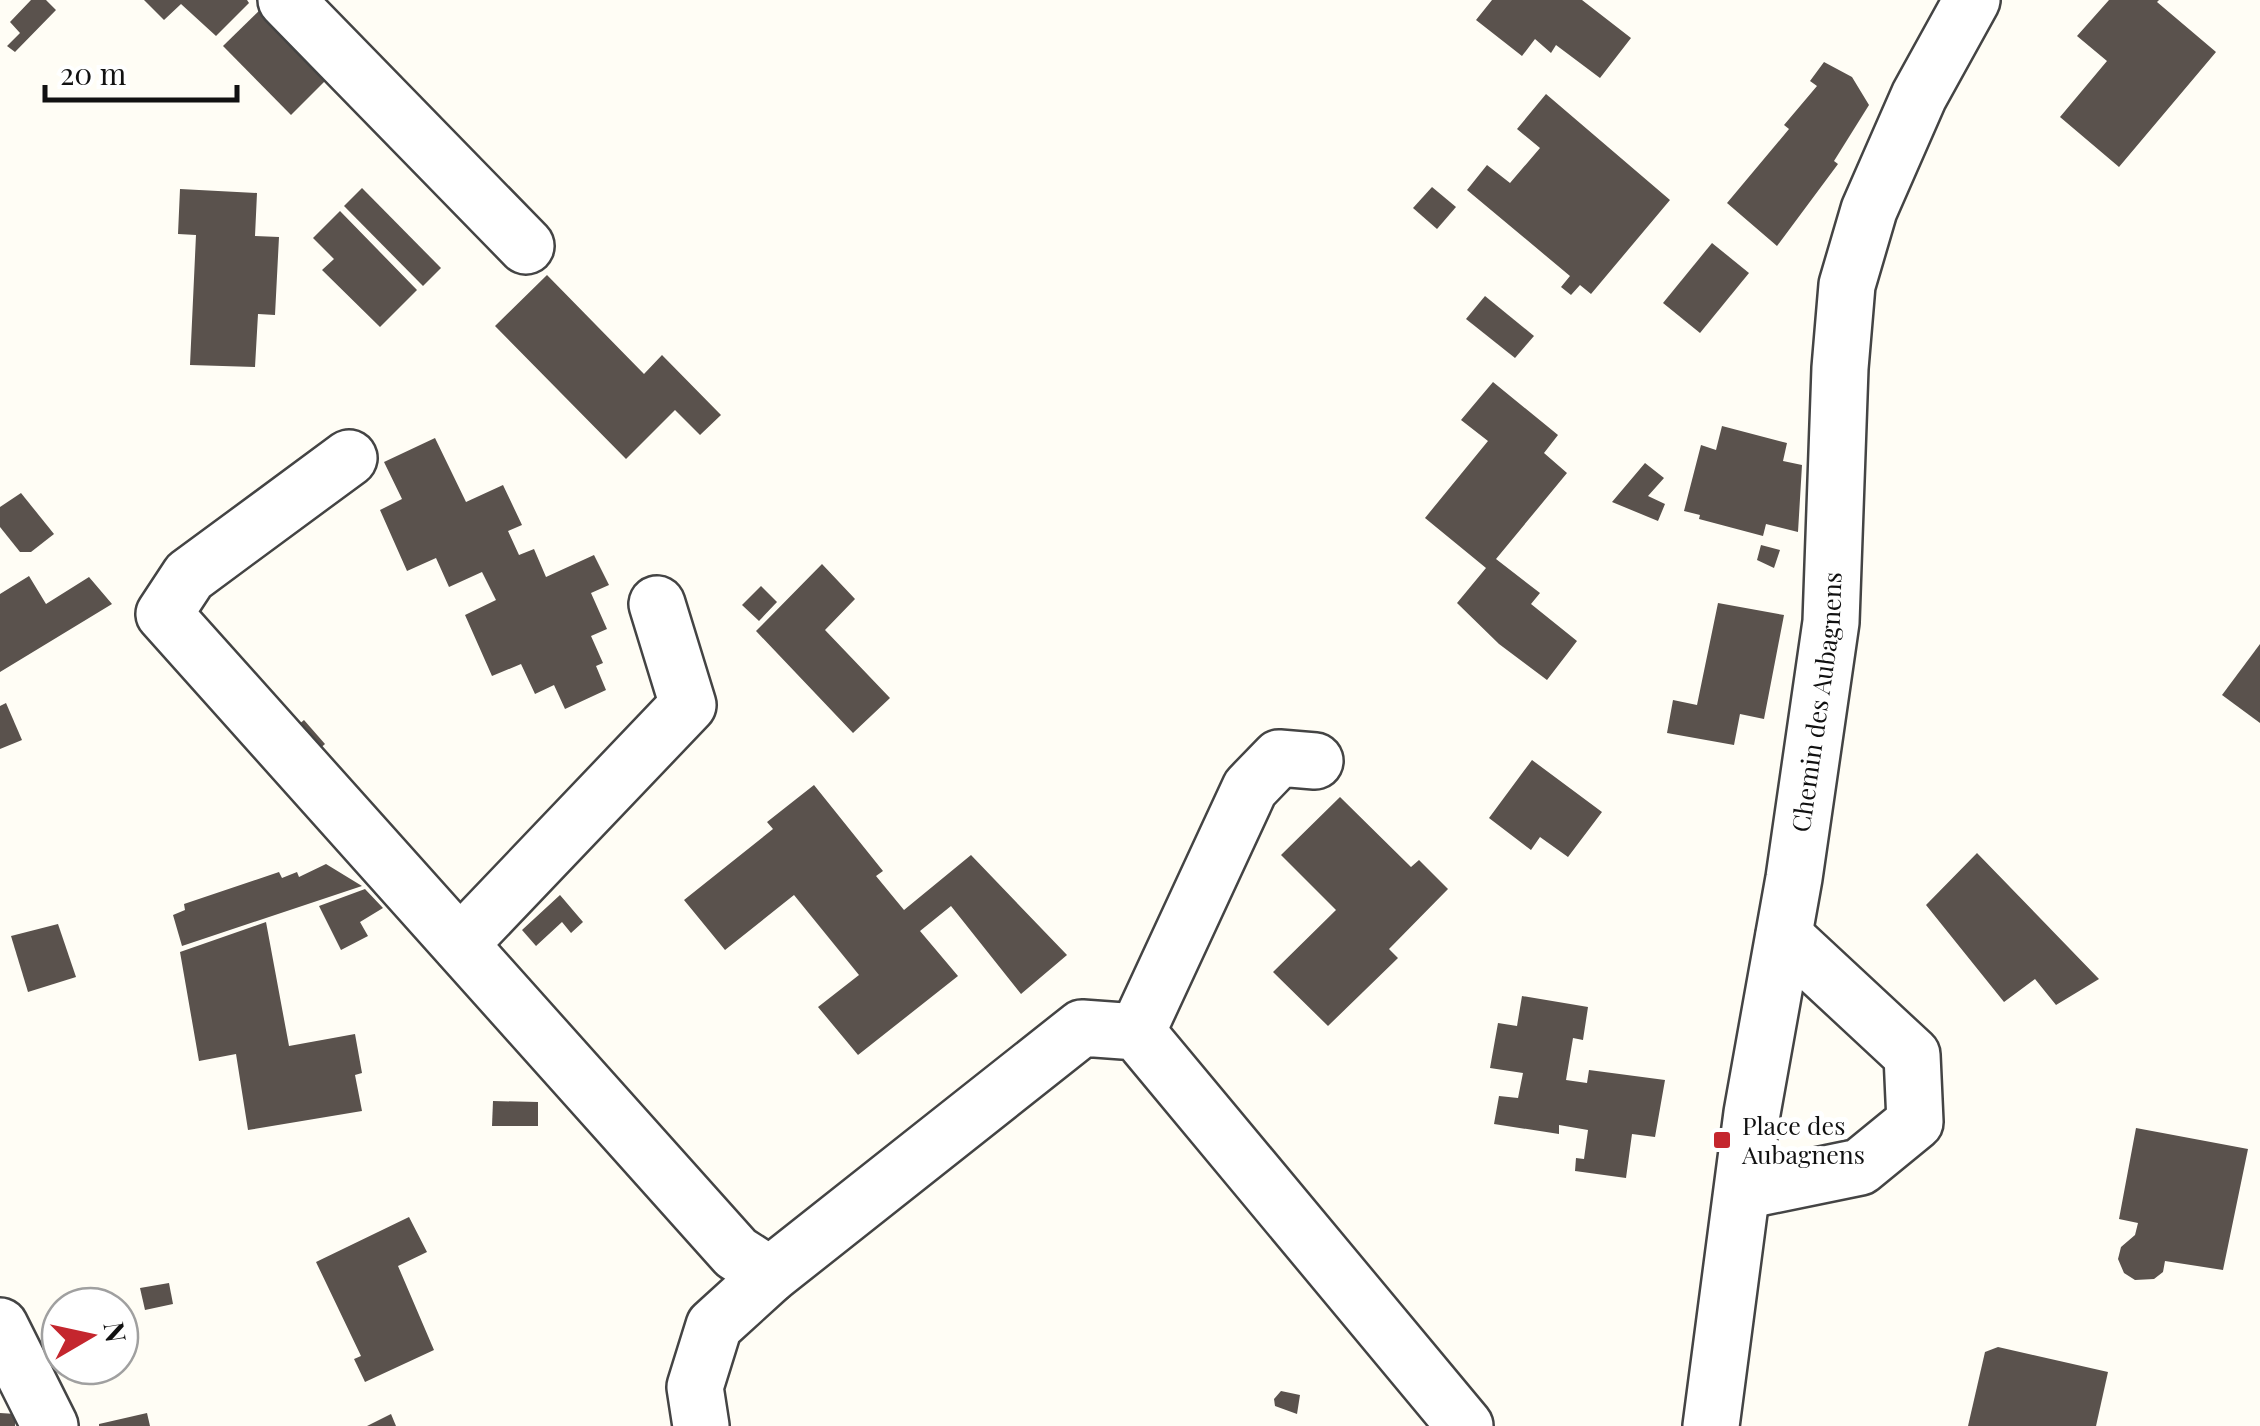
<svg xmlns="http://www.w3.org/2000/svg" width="2260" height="1426" font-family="'Playfair Display',serif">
	<rect width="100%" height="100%" fill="#fffdf5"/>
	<g fill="#5a524d">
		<polygon points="31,0 46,0 56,10 15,52 7,46 20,33 10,22"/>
		<polygon points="144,0 247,0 249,3 216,36 181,4 164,20"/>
		<polygon points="1492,0 1582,0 1631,38 1600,78 1556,45 1551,53 1535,39 1522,56 1476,20"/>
		<polygon points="2109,0 2159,0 2157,2 2216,52 2119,167 2060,117 2107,61 2077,36"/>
		<polygon points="269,1 337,69 291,115 223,46"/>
		<polygon points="1824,62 1852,77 1869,105 1834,161 1838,164 1777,246 1727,203 1789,129 1784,125 1817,86 1810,81"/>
		<polygon points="1546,94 1670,200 1591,294 1580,285 1571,295 1561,287 1570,276 1467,190 1487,165 1510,183 1540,148 1517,129"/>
		<polygon points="1432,187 1456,207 1437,229 1413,208"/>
		<polygon points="362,188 441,268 423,286 344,206"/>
		<polygon points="180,189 257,193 255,236 279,237 275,315 258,314 255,367 190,365 196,235 178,234"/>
		<polygon points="340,211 417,290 380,327 322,270 334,259 313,238"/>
		<polygon points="1712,243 1749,273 1700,333 1663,303"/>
		<polygon points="547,275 644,374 662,355 721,415 700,435 675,410 626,459 495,326"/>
		<polygon points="1485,296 1534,336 1515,358 1466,319"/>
		<polygon points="1493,382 1558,435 1544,453 1567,473 1496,559 1540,593 1531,604 1577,641 1547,680 1499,644 1457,603 1486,568 1425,518 1488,441 1461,420"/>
		<polygon points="1722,426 1787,443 1783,461 1802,465 1798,532 1766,524 1763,536 1699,519 1700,515 1684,511 1701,445 1716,450"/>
		<polygon points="435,438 466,502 503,485 522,525 508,531 519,555 534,549 546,577 594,555 609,585 591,593 607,629 591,636 603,663 596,666 606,690 565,709 554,685 535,694 521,664 492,676 465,615 496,600 482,572 449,587 436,558 407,571 380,510 402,499 384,462"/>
		<polygon points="1645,463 1664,478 1648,496 1665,504 1658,521 1612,502"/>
		<polygon points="21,493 54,534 31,552 20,552 0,527 0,507"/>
		<polygon points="1761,545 1780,550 1774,568 1757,560"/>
		<polygon points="822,564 855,599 825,630 890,698 853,733 756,631"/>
		<polygon points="29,576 46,604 89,577 112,604 0,672 0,594"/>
		<polygon points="761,586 777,602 759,621 742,605"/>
		<polygon points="1718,603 1784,615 1764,719 1740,714 1734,745 1667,733 1673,700 1697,705"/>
		<polygon points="2260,644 2260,723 2222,695"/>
		<polygon points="6,703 22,740 0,749 0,706"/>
		<polygon points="304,720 325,744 307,760 285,736"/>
		<polygon points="1532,760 1602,812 1568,857 1540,837 1531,850 1489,818"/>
		<polygon points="814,785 883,871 876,876 904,910 971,855 1067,955 1021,994 951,906 920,931 958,976 858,1055 818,1007 859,975 794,895 725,950 684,900 773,829 767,822"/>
		<polygon points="1340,797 1411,867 1419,860 1448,889 1389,949 1398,958 1328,1026 1273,972 1336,910 1281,855"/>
		<polygon points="1977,853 2099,979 2056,1005 2035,979 2004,1002 1926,905"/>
		<polygon points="326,864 362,886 182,946 173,915 185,910 184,904 279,872 282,878 297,872 299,877"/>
		<polygon points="365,889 383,908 360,922 368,936 341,950 319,906"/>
		<polygon points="560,895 583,922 571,933 562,922 536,946 522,930"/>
		<polygon points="266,922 289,1046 355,1034 362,1073 355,1075 362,1111 248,1130 236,1054 199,1061 180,952"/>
		<polygon points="58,924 76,977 28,992 11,936"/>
		<polygon points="1522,996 1588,1007 1583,1040 1573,1038 1566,1080 1587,1083 1589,1070 1665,1080 1655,1137 1632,1134 1626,1178 1575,1171 1576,1158 1584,1159 1588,1130 1559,1125 1559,1134 1494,1124 1499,1096 1518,1098 1523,1073 1490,1068 1498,1023 1517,1026"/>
		<polygon points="493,1101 538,1102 538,1126 492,1126"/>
		<polygon points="2136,1128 2248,1149 2223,1270 2165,1261 2163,1272 2154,1279 2135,1280 2124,1273 2118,1259 2121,1247 2135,1235 2138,1223 2119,1219"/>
		<polygon points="409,1217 427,1252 398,1266 434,1350 365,1382 354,1359 361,1356 316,1262"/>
		<polygon points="169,1283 173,1304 145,1310 140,1288"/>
		<polygon points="1998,1347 2108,1372 2096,1426 1968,1426 1985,1352"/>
		<polygon points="1281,1391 1300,1395 1297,1414 1275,1406 1274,1399"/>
		<polygon points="0,1413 16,1414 15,1426 0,1426"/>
		<polygon points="147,1413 150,1426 99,1426 99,1424"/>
		<polygon points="391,1414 396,1426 367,1426"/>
	</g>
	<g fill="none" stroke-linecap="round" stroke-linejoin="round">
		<defs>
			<g id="minor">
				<polyline points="286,0 526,246"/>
				<polyline points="349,458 189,576 164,614 736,1253 770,1275 1082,1028 1137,1032 1465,1426"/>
				<polyline points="460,944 688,705 657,604"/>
				<polyline points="1137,1032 1250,788 1279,758 1315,761"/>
				<polyline points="1743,1191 1860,1167 1915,1122 1912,1055 1784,936"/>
				<polyline points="0,1326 50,1426"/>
				<polyline points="701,1426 695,1387 714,1326 770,1275"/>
				<path id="s1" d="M1711,1426L1752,1113L1794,878L1831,622L1840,368L1847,285L1869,210L1919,96L1972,0"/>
			</g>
		</defs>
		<use href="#minor" stroke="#444" stroke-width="60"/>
		<use href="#minor" stroke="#fff" stroke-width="55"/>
	</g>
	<rect fill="#c4262e" stroke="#fff" stroke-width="4" x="1712" y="1130" width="20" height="20" rx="5"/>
	<g text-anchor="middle" stroke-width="10" stroke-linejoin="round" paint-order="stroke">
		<g font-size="25" fill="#111" stroke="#fff">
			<text dy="9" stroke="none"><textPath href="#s1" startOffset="732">Chemin des Aubagnens</textPath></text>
		</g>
		<g font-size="25" fill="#111" stroke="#fff" text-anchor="start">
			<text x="1742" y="1135">Place des<tspan x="1742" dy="29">Aubagnens</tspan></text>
		</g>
	</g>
	<g transform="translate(90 1336) rotate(81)"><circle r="48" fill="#ffffff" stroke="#a0a0a0" stroke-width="2.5"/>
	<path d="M0-8L18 38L0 25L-18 38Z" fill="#c4262e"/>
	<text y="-15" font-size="28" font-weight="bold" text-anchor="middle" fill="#111111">N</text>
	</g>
	<path d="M45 85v15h192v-15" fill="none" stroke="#111111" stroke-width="5"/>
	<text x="60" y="85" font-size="30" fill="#111111" stroke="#ffffff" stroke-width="8" paint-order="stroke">20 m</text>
</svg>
